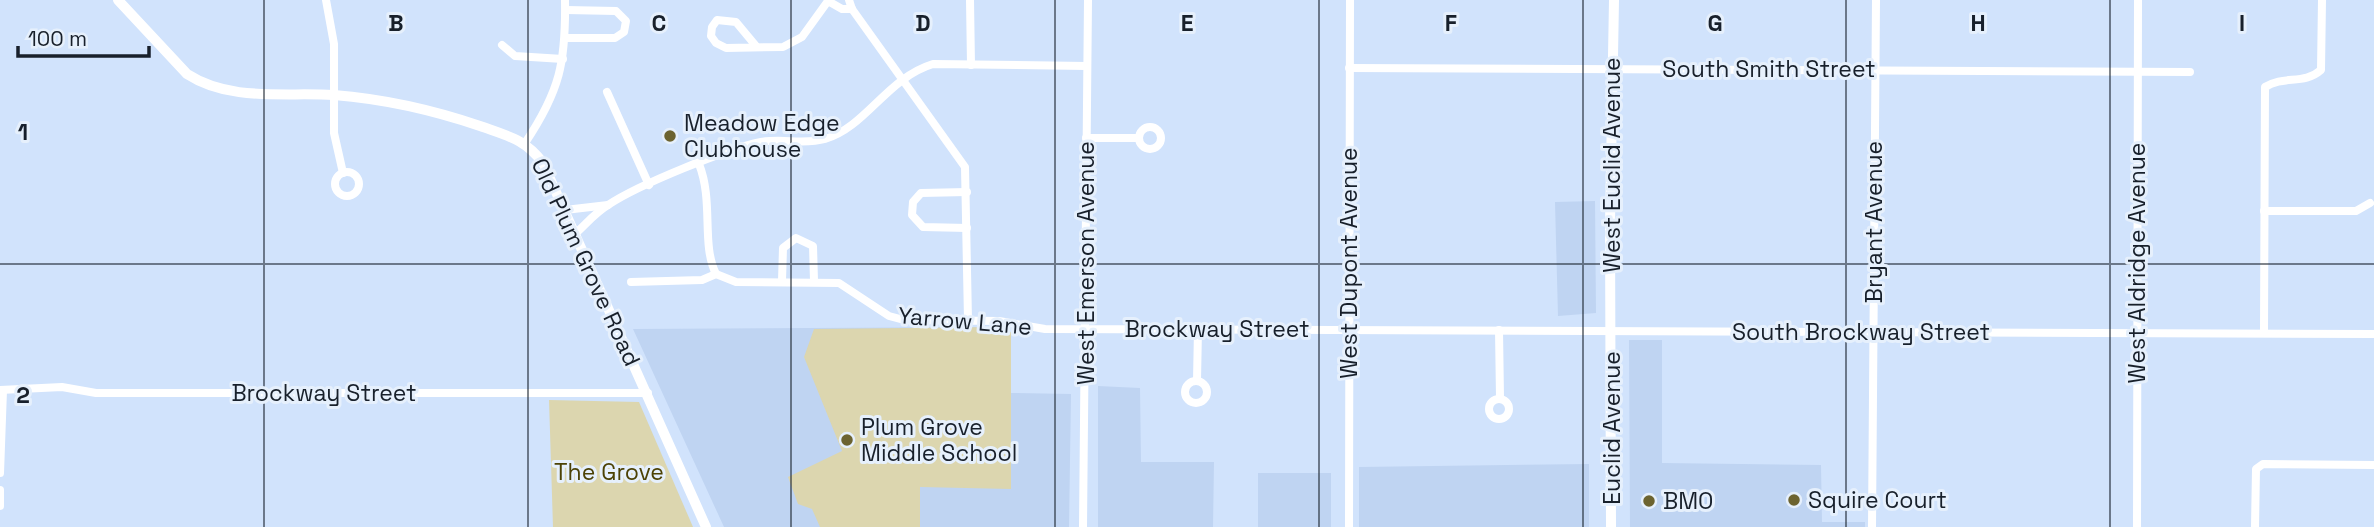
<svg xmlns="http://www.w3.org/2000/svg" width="2374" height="527" font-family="'Space Grotesk',sans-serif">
	<rect width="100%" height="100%" fill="#d1e3fc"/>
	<g fill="#bfd4f2">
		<polygon points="1595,201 1596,313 1558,316 1555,202"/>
		<polygon points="998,327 1011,332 1011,393 1071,394 1069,527 724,527 633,329"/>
		<polygon points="1629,340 1662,340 1662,463 1821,465 1822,522 1865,522 1865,527 1630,527"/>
		<polygon points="1098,386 1140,388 1141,462 1214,462 1213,527 1098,527"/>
		<polygon points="1589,464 1589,527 1359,527 1359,467"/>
		<rect x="1258" y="473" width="73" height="54"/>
	</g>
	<g fill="#dcd6af">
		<polygon points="998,327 1011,332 1011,489 920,487 920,527 820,527 812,509 798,504 788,477 842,451 804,357 814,329"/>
		<polygon points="549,400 639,402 693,527 553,527"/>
	</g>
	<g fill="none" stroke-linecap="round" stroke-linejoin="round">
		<g stroke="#fff" stroke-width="8">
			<polyline points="326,0 334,44 334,133 343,173"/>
			<polyline points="849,0 852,9 965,167 968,320"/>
			<polyline points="970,0 971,65"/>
			<polyline points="566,10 616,11 626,21 624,32 615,38 566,38"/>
			<polyline points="502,45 515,56 563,59"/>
			<polyline points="756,46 736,22 717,20 712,27 711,36 716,43 726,48 783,47 802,37 828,1 842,9 852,9"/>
			<polyline points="1349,68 2190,72"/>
			<polyline points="607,92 649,185"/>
			<circle cx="1150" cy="138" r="11"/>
			<polyline points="1086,138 1139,138"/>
			<path d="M525,143C560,91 566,62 565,0"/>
			<path d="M699,164C714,202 701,244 716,274L736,282L839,283L889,316L904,320L999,321L1045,329L2374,334"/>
			<circle cx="347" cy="184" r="12"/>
			<polyline points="967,192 921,193 913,202 912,215 923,227 967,228"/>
			<polyline points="565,210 608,205"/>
			<polyline points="2264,211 2356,211 2370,203"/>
			<path d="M576,233C586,224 596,212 608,205C638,185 726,149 761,142C782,138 804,145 825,139C866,127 887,78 933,64L1087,66"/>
			<polyline points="782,281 783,248 796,238 813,246 814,281"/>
			<polyline points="631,282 702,280 716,274"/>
			<polyline points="1499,330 1500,398"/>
			<path d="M2264,332L2265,87C2284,75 2304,85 2321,70L2322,0"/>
			<circle cx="1196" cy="392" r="11"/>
			<polyline points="1197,381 1198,329"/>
			<polyline points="0,390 62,387 96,393 648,393"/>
			<circle cx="1499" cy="409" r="10"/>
			<polyline points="0,473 3,390"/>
			<polyline points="0,490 0,506"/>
			<polyline points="1083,527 1088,0"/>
			<polyline points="1349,527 1350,0"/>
			<polyline points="1872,527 1876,0"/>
			<polyline points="2137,527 2138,0"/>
			<polyline points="2255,527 2256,469 2263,464 2374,465"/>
		</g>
		<g stroke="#fff" stroke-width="10">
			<path d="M118,0L187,74C230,102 285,92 334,95C384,99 433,110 480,126C508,136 525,139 543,163L706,527"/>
			<polyline points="1611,527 1610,223 1614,0"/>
		</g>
	</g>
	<path fill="none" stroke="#18202b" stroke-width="2" stroke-opacity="0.55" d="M264,0V527M528,0V527M791,0V527M1055,0V527M1319,0V527M1583,0V527M1846,0V527M2110,0V527M0,264H2374"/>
	<g fill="#6c6330" stroke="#e6f0fc" stroke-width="2.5">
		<circle cx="670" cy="136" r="7"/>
		<circle cx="847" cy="440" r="7"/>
		<circle cx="1794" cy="500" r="7"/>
		<circle cx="1649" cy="501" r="7"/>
	</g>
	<g text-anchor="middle" stroke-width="6" stroke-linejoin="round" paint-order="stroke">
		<g font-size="23" fill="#18202b" stroke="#e6f0fc">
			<text x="1769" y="77">South Smith Street</text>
			<text transform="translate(1612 165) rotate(-90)" y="8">West Euclid Avenue</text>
			<text transform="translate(1874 222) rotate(-90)" y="8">Bryant Avenue</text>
			<text transform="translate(586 262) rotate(65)" y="8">Old Plum Grove Road</text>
			<text transform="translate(1086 263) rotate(-90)" y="8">West Emerson Avenue</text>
			<text transform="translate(1349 263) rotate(-90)" y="8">West Dupont Avenue</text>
			<text transform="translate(2137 263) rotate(-90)" y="8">West Aldridge Avenue</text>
			<text transform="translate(965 321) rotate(5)" y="8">Yarrow Lane</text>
			<text x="1217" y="337">Brockway Street</text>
			<text x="1861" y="340">South Brockway Street</text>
			<text x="324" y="401">Brockway Street</text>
			<text transform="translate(1612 428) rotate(-90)" y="8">Euclid Avenue</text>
		</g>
		<g font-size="23" fill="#18202b" stroke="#e6f0fc" text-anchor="start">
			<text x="684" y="131">Meadow Edge<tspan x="684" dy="26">Clubhouse</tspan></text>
			<text x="861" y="435">Plum Grove<tspan x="861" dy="26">Middle School</tspan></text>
			<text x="1808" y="508">Squire Court</text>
			<text x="1663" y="509">BMO</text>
		</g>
		<g font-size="23" fill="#4c4205" stroke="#e6f0fc">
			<text x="609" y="480">The Grove</text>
		</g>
	</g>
	<g font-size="23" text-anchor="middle" font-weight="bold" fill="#18202b" stroke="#e6f0fc" stroke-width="6" stroke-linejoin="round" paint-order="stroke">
		<text x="396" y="31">B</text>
		<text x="659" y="31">C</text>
		<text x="923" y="31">D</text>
		<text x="1187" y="31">E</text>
		<text x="1451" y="31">F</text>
		<text x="1715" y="31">G</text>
		<text x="1978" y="31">H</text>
		<text x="2242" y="31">I</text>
		<text x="23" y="140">1</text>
		<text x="23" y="403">2</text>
	</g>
	<path d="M18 46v10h131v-10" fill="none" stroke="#18202b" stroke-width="3.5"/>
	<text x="28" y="46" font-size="21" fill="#18202b" stroke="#e6f0fc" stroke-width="5" paint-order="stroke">100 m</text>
</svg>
